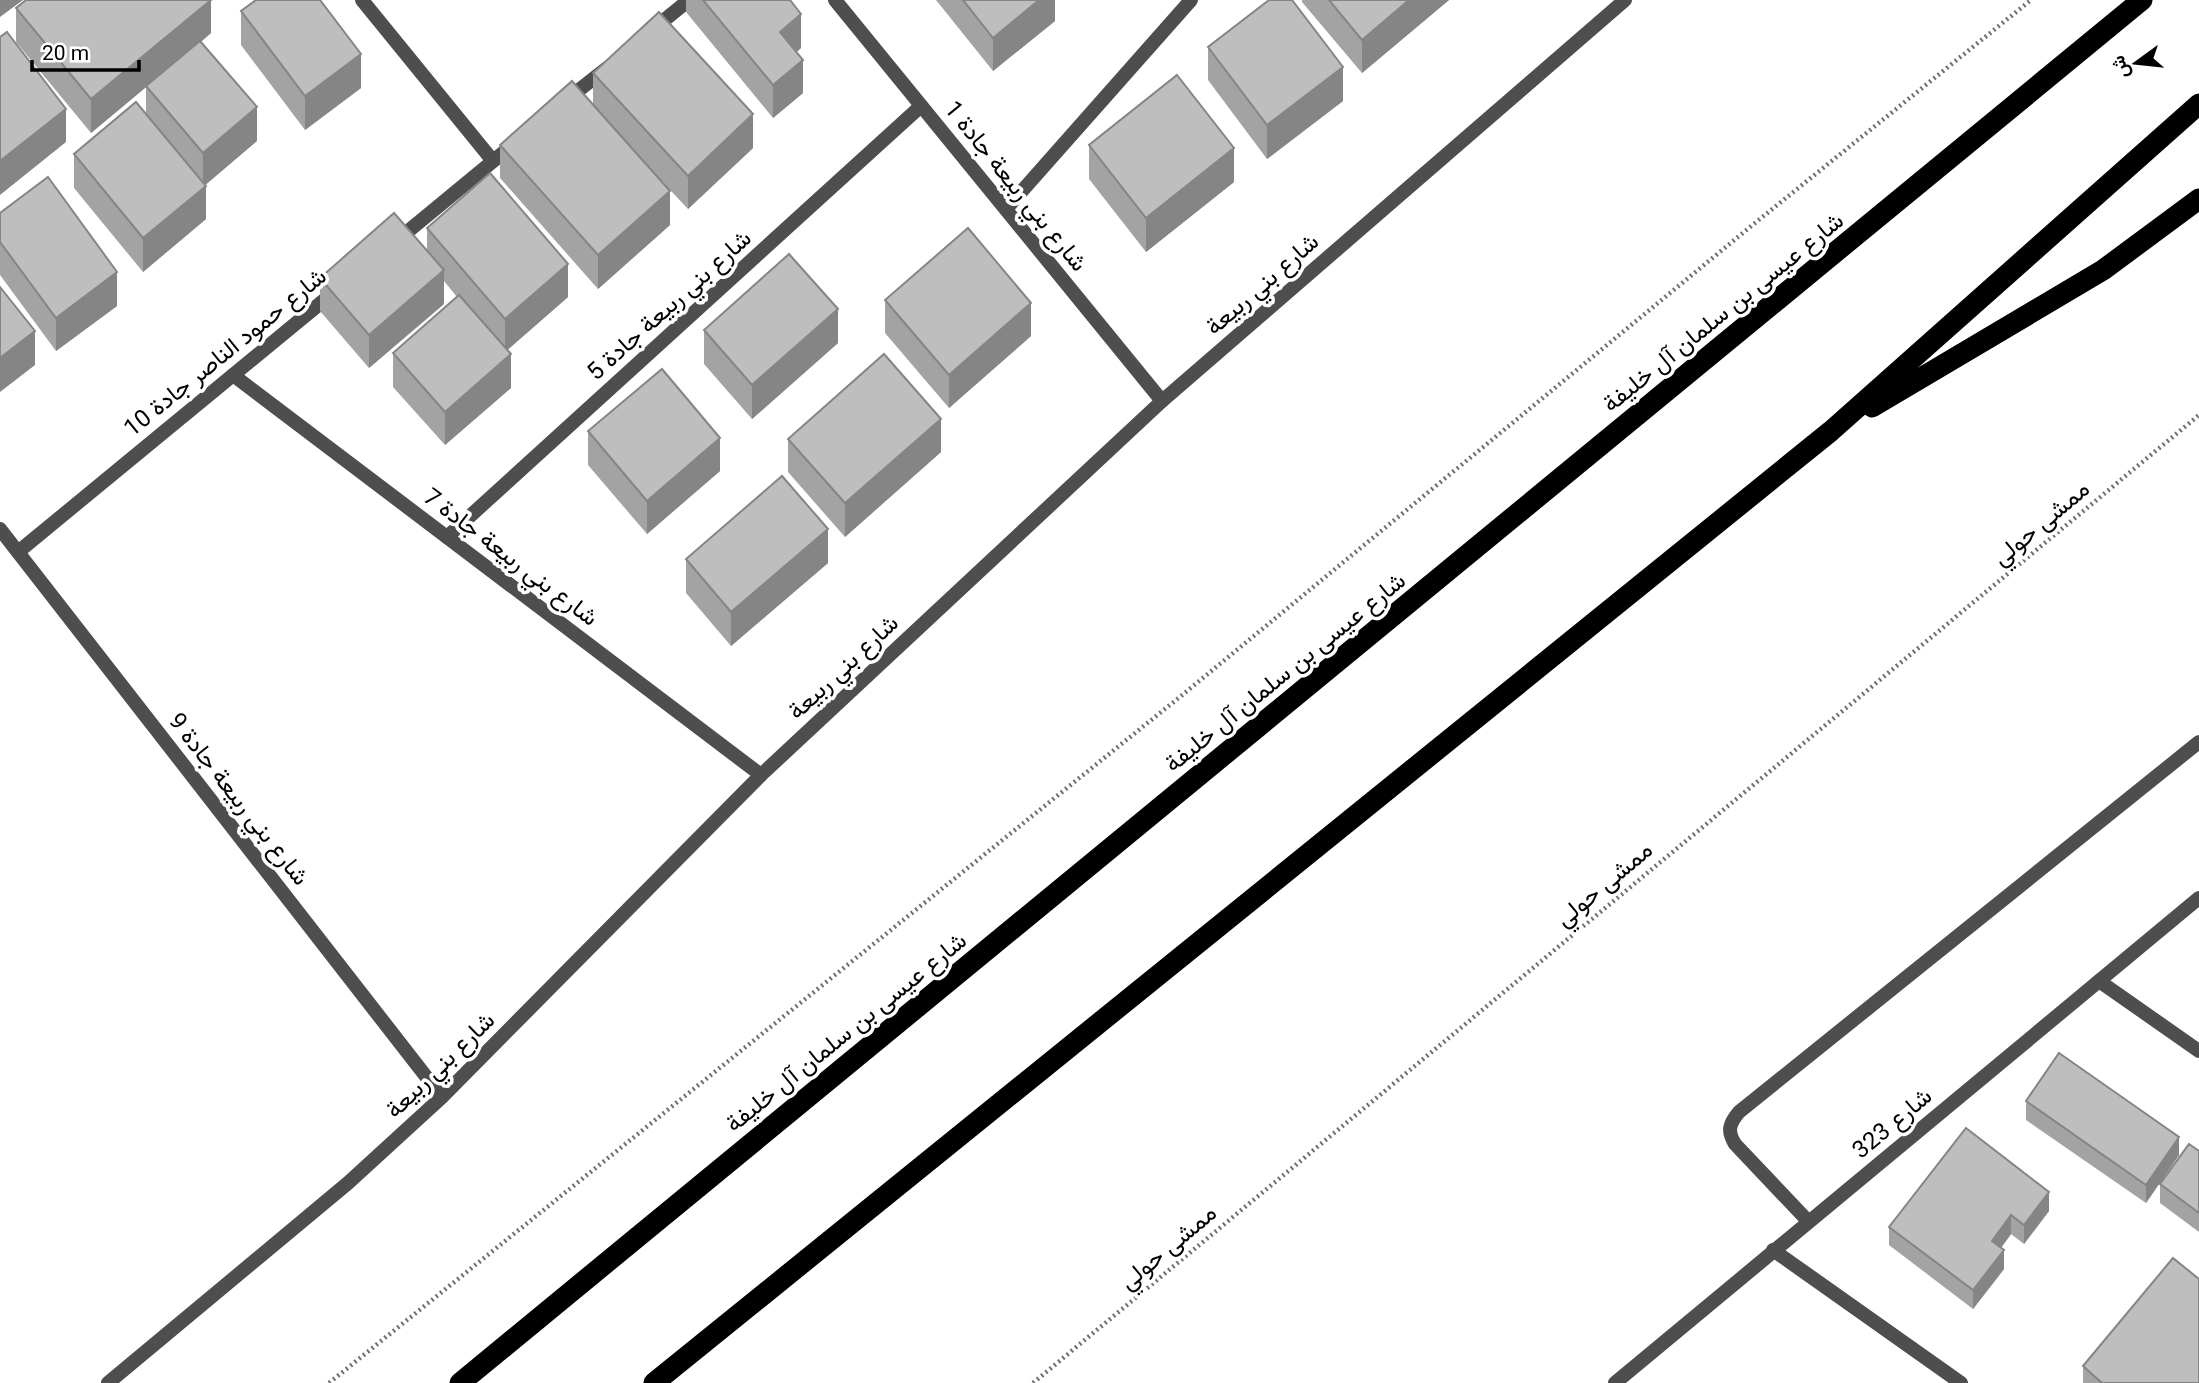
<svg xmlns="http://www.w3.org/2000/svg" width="2199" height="1383" font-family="Roboto,Vazirmatn,sans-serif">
	<rect width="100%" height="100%" fill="#fff"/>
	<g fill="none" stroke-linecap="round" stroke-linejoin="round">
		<g stroke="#707070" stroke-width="4.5" stroke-dasharray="2 3.5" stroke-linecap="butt">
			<polyline points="329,1383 1181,696 1755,223 2031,0"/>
			<polyline points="1033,1383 2199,415"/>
		</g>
		<g stroke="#4e4e4e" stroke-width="14">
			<path d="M1808,1221L1735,1144C1727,1131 1729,1124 1739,1112L2199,742"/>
			<polyline points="1773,1250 1961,1383"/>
		</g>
		<g stroke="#4e4e4e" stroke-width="14">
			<polyline points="362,0 493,161"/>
			<polyline points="835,0 1162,401"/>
			<polyline points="652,30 689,0"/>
			<polyline points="565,101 607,68"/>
			<polyline points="1006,209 1191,0"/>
			<polyline points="395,242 515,143"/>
			<polyline points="233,375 761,775"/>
			<polyline points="0,529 442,1097"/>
			<polyline points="447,537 921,106"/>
			<polyline points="18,552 334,292"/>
			<polyline points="2099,981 2199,1051"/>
			<polyline points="108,1383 348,1183 442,1097 761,775 1162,401 1625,0"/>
			<polyline points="1615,1383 2199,898"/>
		</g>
		<g stroke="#000" stroke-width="21">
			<polyline points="1872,407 2103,270 2199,199"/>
			<polyline points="460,1383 2142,0"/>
			<polyline points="654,1383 1831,431 2199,104"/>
		</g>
	</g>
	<g fill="#a3a3a3">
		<polygon points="686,0 790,0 801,48 797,52 803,93 773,118 686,12"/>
		<polygon points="936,0 1055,0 1055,21 993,71"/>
		<polygon points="1302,0 1449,0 1362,73 1302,2"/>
		<polygon points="16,8 211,33 201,42 257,141 205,185 206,219 143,272 74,188 74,154 146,114 146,87 91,133 16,42"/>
		<polygon points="241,11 361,88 305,130 241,45"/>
		<polygon points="1208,47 1343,101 1267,159 1208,80"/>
		<polygon points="593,73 753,148 688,209 641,159 670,225 598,289 500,178 500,145 593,105"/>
		<polygon points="1089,145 1234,182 1146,252 1089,179"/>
		<polygon points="0,213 117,306 56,351 0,275"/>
		<polygon points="427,228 568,297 507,350 511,388 445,445 393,387 393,353 457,297 444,281 444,304 369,368 320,311 320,278 427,251"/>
		<polygon points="885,300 1031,336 949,408 885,333"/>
		<polygon points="704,330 838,343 752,419 704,364"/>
		<polygon points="588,431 720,471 647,534 588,465"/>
		<polygon points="788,439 941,452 845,537 788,472"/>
		<polygon points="686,559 828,563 731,646 686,593"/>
		<polygon points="2026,1101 2179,1155 2146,1203 2026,1120"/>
		<polygon points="2199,1151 2199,1232 2160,1203 2160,1184"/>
		<polygon points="2049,1211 2024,1244 2011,1234 2001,1248 2004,1269 1973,1309 1889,1245 1889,1227"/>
		<polygon points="2083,1366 2199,1383 2083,1383"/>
	</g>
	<g fill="#858585">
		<polygon points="0,0 23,0 0,17"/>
		<polygon points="211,0 211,33 91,133 91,99"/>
		<polygon points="1039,0 1055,0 1055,21 993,71 993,38"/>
		<polygon points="1409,0 1449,0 1362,73 1362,40"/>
		<polygon points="801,14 801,48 780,65 780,32"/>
		<polygon points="361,54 361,88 305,130 305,96"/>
		<polygon points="803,60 803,93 773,118 773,85"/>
		<polygon points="1343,67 1343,101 1267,159 1267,125"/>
		<polygon points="257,107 257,141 203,187 203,153"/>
		<polygon points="66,109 66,142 0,195 0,161"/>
		<polygon points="753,114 753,148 688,209 688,176"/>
		<polygon points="1234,148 1234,182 1146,252 1146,218"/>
		<polygon points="206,186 206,219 143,272 143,238"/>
		<polygon points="670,191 670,225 598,289 598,255"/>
		<polygon points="568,264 568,297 505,352 505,319"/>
		<polygon points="444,270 444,304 369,368 369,335"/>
		<polygon points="117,272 117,306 56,351 56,318"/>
		<polygon points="1031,303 1031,336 949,408 949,375"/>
		<polygon points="838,309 838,343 752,419 752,385"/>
		<polygon points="35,331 35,365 0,392 0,358"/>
		<polygon points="511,354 511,388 445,445 445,412"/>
		<polygon points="941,419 941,452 845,537 845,503"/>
		<polygon points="720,438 720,471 647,534 647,501"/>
		<polygon points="828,529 828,563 731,646 731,612"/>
		<polygon points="2179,1137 2179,1155 2146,1203 2146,1185"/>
		<polygon points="2049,1192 2049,1211 2024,1244 2024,1225"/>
		<polygon points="2011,1215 2011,1234 1992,1260 1992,1241"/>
		<polygon points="2004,1250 2004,1269 1973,1309 1973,1290"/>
	</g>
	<g fill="#bebebe" stroke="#858585" stroke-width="2">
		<polygon points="26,0 211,0 91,99 16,8"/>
		<polygon points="256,0 320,0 361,54 305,96 241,11"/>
		<polygon points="703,0 790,0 801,14 780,32 803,60 773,85"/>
		<polygon points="963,0 1039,0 993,38"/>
		<polygon points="1269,0 1292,0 1343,67 1267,125 1208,47"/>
		<polygon points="1329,0 1409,0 1362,40"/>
		<polygon points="659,12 753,114 688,176 593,73"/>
		<polygon points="7,32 66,109 0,161 0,37"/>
		<polygon points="200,41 257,107 203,153 146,86"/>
		<polygon points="1177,75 1234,148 1146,218 1089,145"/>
		<polygon points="572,81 670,191 598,255 500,145"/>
		<polygon points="136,102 206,186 143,238 74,154"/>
		<polygon points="490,173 568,264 505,319 427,228"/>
		<polygon points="48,177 117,272 56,318 0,242 0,213"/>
		<polygon points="394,213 444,270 369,335 320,278"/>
		<polygon points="968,228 1031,303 949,375 885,300"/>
		<polygon points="789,254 838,309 752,385 704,330"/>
		<polygon points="0,287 35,331 0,358"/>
		<polygon points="459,295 511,354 445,412 393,353"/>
		<polygon points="884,354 941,419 845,503 788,439"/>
		<polygon points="662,369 720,438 647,501 588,431"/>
		<polygon points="782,476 828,529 731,612 686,559"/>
		<polygon points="2059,1053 2179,1137 2146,1185 2026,1101"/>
		<polygon points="1966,1128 2049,1192 2024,1225 2011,1215 1992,1241 2004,1250 1973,1290 1889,1227"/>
		<polygon points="2189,1144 2199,1151 2199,1213 2160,1184"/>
		<polygon points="2173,1258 2199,1279 2199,1383 2102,1383 2083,1366"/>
	</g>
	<g text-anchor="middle" stroke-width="7" stroke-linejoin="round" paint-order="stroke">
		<g font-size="24" fill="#000" stroke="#fff">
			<text transform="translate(1016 186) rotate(51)" y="8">شارع بني ربيعة جادة 1</text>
			<text transform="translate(1262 284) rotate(-41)" y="8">شارع بني ربيعة</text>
			<text transform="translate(669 305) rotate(-42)" y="8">شارع بني ربيعة جادة 5</text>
			<text transform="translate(1723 312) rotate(-39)" y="8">شارع عيسى بن سلمان آل خليفة</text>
			<text transform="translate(225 352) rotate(-39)" y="8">شارع حمود الناصر جادة 10</text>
			<text transform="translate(2041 523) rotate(-40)" y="8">ممشى حولي</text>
			<text transform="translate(511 557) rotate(37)" y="8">شارع بني ربيعة جادة 7</text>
			<text transform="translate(843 667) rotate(-43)" y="8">شارع بني ربيعة</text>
			<text transform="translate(1285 672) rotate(-39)" y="8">شارع عيسى بن سلمان آل خليفة</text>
			<text transform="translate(239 799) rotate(52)" y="8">شارع بني ربيعة جادة 9</text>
			<text transform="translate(1604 884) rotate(-40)" y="8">ممشى حولي</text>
			<text transform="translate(846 1032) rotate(-39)" y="8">شارع عيسى بن سلمان آل خليفة</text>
			<text transform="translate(440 1065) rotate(-44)" y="8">شارع بني ربيعة</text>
			<text transform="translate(1892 1123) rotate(-40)" y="8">شارع 323</text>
			<text transform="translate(1168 1247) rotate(-40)" y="8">ممشى حولي</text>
		</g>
	</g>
	<g transform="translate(2136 63) rotate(255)" stroke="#ffffff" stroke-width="5" paint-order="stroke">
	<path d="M0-5L12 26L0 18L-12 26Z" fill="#000000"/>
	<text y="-10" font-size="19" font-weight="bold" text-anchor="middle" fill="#000000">ش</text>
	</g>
	<path d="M32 60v10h107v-10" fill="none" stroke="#000000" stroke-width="3.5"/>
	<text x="42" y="60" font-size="21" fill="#000000" stroke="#ffffff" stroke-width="5" paint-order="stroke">20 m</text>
</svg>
